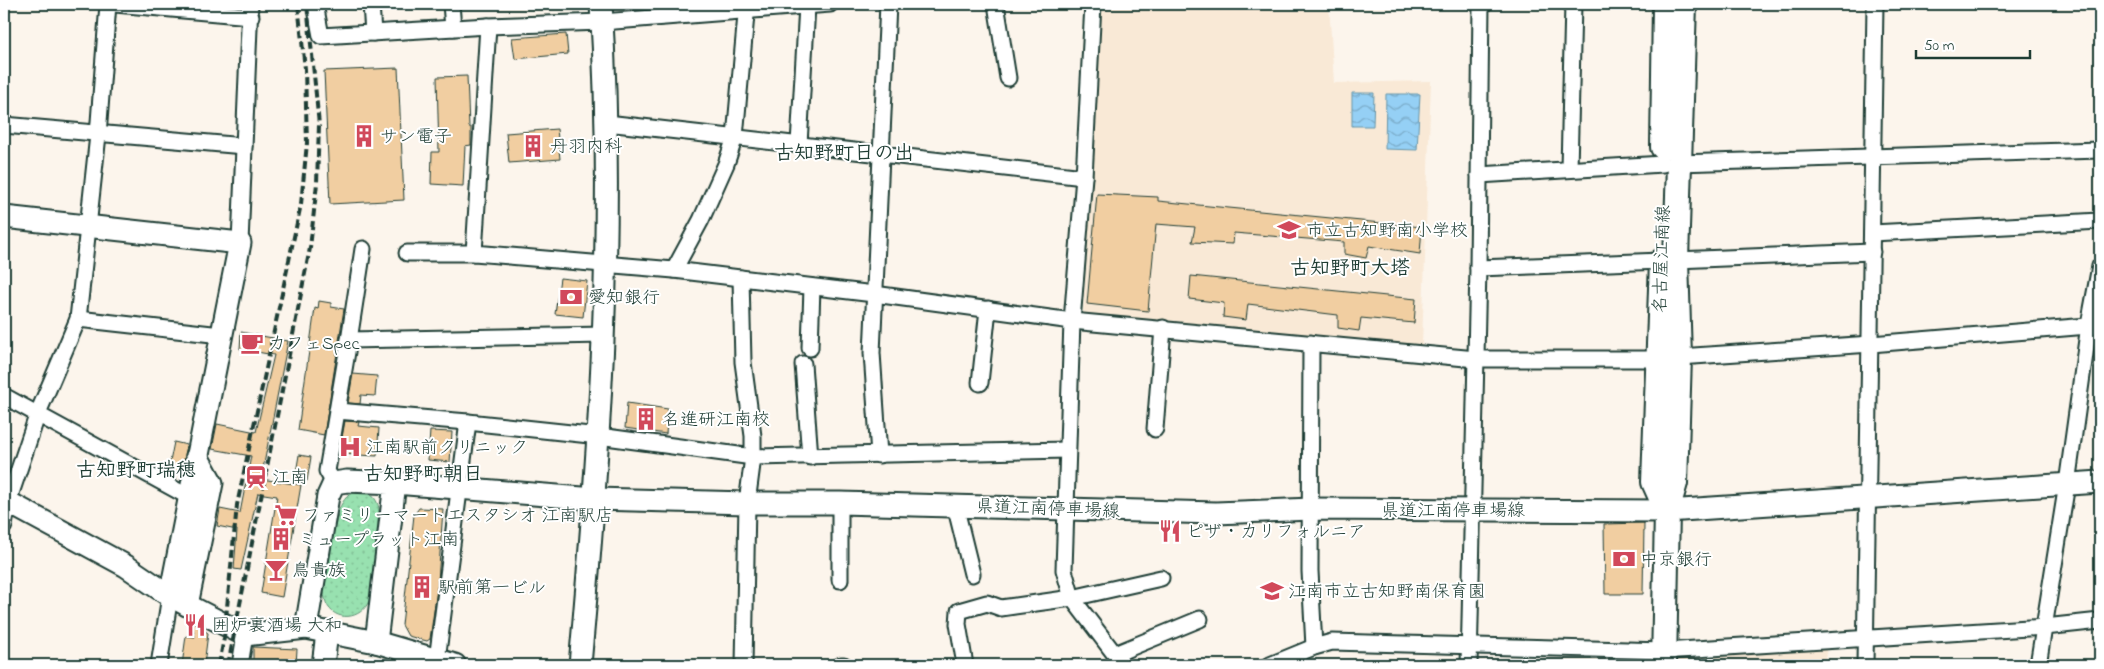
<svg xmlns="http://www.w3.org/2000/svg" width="2104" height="669" font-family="'Indie Flower','Klee One',sans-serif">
	<defs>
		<pattern id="grass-dots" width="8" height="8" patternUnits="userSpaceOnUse" patternTransform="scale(1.25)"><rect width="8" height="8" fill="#98e1b0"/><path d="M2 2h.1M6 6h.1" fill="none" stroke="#83c298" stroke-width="1.8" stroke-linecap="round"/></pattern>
		<pattern id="water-waves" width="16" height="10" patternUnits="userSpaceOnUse" patternTransform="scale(1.25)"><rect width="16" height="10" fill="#95d0f5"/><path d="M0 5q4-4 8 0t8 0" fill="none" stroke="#79aac7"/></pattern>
	</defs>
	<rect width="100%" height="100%" fill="#fcf5ec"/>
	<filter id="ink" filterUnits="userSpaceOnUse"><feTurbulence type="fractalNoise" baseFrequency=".02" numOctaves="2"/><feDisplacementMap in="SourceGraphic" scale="10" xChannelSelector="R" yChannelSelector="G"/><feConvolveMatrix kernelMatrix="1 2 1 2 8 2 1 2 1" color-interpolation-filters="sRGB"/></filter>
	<g filter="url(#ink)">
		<g fill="#f9e9d6">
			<polygon points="1100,4 1329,4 1334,83 1431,81 1422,345 1083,314"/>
			<polygon points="1826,648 1827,665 1670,665 1671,656"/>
		</g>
		<path fill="url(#grass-dots)" stroke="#5c8f72" d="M360,490C371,493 376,497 379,508C377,529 375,587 368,603C358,622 330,621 325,599C320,582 335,529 339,509C344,499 348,493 360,490Z"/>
		<g fill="url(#water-waves)" stroke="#6695a8">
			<polygon points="1352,93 1374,93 1373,126 1352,126"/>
			<polygon points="1386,94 1420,94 1417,150 1385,149"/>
		</g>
		<g fill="#f1cea1" stroke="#1f3d34">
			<polygon points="566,34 568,54 515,59 512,38"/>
			<polygon points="398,68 404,200 330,204 324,71"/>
			<polygon points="467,76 469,127 471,127 471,145 465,146 463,186 431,184 432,152 439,152 437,77"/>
			<polygon points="557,129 560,159 509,163 506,133"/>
			<polygon points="1097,194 1158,197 1158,201 1422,227 1420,254 1369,246 1366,258 1344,254 1344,242 1234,233 1233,244 1192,242 1195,227 1156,224 1148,311 1087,304"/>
			<polygon points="1191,276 1416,299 1414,323 1361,318 1359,331 1338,328 1338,315 1248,304 1246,320 1223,317 1224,303 1189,299"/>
			<polygon points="560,278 587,281 583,317 555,314"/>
			<polygon points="319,301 331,303 331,307 344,309 324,435 298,430 315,308 318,309"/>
			<polygon points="241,332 288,341 261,479 301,485 282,597 261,593 277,496 258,493 241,570 234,569 237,530 217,526 220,509 240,513 251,456 212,449 217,424 256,432 274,355 240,349"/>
			<polygon points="353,374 377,376 375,396 361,395 360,404 348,403"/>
			<polygon points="627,403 668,409 666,434 625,428"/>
			<polygon points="345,421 359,422 358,426 379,428 377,456 339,454"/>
			<polygon points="430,431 452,432 450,462 428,460"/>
			<polygon points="174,442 187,445 181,475 168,472"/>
			<polygon points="299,455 311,457 307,481 295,479"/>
			<polygon points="419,508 443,509 438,582 430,639 427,641 408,636 402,625 414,515"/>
			<polygon points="1644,523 1643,594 1605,594 1604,524"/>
			<polygon points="191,621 208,633 204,665 182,665 186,636 195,637"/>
			<polygon points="253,647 297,649 296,665 253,665"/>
		</g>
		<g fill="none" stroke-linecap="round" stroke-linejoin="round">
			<defs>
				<g id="street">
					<polyline points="115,4 251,16"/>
					<polyline points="315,4 321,36 488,26 602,22 830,4"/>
					<polyline points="371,4 373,33"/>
					<polyline points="451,4 453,28"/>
					<polyline points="996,4 1008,78"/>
					<polyline points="1093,4 1084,177 1072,321 1064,570 1072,598 1123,665"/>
					<polyline points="488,26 474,253 674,270 874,294 1072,321 1476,359 1657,359"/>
					<polyline points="607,123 1084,177"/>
					<polyline points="4,125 244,146"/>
					<polyline points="799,144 807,6"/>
					<polyline points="1678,163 2100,150"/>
					<polyline points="1569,169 1573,4"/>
					<polyline points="1479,175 1663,164"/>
					<polyline points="1872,233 2100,221"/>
					<polyline points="240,243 250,4"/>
					<polyline points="407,253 474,253"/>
					<polyline points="1676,260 1872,252"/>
					<polyline points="1478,268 1662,261"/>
					<polyline points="674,270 701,220 726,164 735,137 747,4"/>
					<polyline points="741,278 743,362 753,436 753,457 747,503 744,665"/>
					<polyline points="78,319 221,335"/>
					<polyline points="349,340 363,249"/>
					<polyline points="1311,343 1310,571 1314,647"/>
					<polyline points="810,348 812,287"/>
					<polyline points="1679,357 1871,344 2100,325"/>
					<polyline points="803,364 810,457"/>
					<polyline points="980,383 988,309"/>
					<polyline points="4,396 189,497"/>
					<polyline points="337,411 468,422 599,436 753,457 1067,450"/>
					<polyline points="1155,429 1163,328"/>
					<polyline points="879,455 872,353 888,4"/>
					<polyline points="334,483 327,471 349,340 604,335"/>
					<polyline points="840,503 840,580"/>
					<polyline points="955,505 972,574"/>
					<polyline points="4,526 8,502 38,413 78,319 98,135 108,4"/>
					<polyline points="1115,654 1200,619"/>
					<polyline points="437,660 468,422"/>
					<polyline points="159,665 170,596"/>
					<polyline points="240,665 245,635"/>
					<polyline points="841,665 844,665"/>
					<polyline points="965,665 958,624 959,611 987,603 1001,608 1072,598 1161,578"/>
					<polyline points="1270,665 1314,647 1332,642 1664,651 2045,627 2100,621"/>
					<polyline points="1469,665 1478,268 1481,4"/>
					<polyline points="1865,665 1875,4"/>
					<polyline points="2038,665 2067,484 2089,325 2100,266"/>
				</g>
				<g id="secondary">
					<polyline points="4,217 240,243 170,596"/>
					<polyline points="395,483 595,499 747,503 840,503 1216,513 1311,509 1667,511 2100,482"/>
					<polyline points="4,500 126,566 170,596 245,635 306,628 376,642 455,665"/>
					<polyline points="187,605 212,483 197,456"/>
					<polyline points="306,628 328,496 334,483 347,481 395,483 376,642"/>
					<polyline points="323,665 327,633"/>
					<path d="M580,665C600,445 615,224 601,4"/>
				</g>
				<g id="primary">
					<polyline points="1663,147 1665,4"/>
					<polyline points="1662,261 1654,482 1667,511"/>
					<polyline points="1664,665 1667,511 1675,483 1679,357 1676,260 1684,4"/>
				</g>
			</defs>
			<use href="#street" stroke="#1f3d34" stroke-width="19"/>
			<use href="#secondary" stroke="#1f3d34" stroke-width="25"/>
			<use href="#primary" stroke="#1f3d34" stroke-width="28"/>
			<use href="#street" stroke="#fff" stroke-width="15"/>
			<use href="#secondary" stroke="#fff" stroke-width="21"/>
			<use href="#primary" stroke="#fff" stroke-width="24"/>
			<g stroke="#1f3d34" stroke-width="4" stroke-dasharray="8 4" stroke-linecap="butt">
				<polyline points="219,665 224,638 237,505 301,204 307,143 305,69 298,4"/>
				<polyline points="228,665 310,248 317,183 319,125 307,4"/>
			</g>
		</g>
	</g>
	<defs>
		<symbol id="building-bare" viewBox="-9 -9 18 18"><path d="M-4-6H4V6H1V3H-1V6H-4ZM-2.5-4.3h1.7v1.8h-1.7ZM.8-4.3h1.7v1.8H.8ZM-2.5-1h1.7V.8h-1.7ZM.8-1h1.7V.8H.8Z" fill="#d1495b" stroke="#fff" stroke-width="2.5" paint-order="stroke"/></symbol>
		<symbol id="school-bare" viewBox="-9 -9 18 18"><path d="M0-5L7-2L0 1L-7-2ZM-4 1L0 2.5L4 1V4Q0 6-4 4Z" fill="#d1495b" stroke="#fff" stroke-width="2.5" paint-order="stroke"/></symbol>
		<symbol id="bank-bare" viewBox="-9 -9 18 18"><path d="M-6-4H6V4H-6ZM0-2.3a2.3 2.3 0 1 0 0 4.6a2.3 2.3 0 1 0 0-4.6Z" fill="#d1495b" stroke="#fff" stroke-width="2.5" paint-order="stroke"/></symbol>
		<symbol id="cafe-bare" viewBox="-9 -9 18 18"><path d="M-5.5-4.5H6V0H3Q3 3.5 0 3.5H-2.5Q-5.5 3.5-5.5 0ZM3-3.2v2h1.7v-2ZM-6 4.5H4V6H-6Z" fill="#d1495b" stroke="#fff" stroke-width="2.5" paint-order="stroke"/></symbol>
		<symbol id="hospital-bare" viewBox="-9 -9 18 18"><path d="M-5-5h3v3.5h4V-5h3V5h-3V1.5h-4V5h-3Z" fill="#d1495b" stroke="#fff" stroke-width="2.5" paint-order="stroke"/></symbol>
		<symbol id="station-bare" viewBox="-9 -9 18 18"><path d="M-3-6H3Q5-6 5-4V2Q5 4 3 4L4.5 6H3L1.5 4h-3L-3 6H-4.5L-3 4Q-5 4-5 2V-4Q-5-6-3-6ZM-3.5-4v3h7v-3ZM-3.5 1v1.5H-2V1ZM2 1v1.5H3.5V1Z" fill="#d1495b" stroke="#fff" stroke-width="2.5" paint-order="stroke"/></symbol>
		<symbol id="supermarket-bare" viewBox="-9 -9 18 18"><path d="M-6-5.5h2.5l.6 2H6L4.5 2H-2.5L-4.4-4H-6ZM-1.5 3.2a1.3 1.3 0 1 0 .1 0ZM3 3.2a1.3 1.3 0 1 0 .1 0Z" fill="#d1495b" stroke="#fff" stroke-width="2.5" paint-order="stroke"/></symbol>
		<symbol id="restaurant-bare" viewBox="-9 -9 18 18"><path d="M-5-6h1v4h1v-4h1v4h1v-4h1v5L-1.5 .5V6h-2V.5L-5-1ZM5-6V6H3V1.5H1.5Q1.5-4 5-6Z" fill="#d1495b" stroke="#fff" stroke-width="2.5" paint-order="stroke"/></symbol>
		<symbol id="bar-bare" viewBox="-9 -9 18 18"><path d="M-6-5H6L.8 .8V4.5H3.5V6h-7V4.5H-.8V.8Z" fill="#d1495b" stroke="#fff" stroke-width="2.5" paint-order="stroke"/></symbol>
	</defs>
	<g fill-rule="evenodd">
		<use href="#building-bare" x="348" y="120" width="32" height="32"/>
		<use href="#building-bare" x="517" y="130" width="32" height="32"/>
		<use href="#school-bare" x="1273" y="214" width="32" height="32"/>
		<use href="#bank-bare" x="555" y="281" width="32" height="32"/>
		<use href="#cafe-bare" x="236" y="327" width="32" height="32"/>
		<use href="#building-bare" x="630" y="403" width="32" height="32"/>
		<use href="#hospital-bare" x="334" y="431" width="32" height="32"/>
		<use href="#station-bare" x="240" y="461" width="32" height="32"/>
		<use href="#supermarket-bare" x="270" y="499" width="32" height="32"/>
		<use href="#restaurant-bare" x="1154" y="515" width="32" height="32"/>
		<use href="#building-bare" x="265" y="523" width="32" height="32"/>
		<use href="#bank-bare" x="1608" y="543" width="32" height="32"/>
		<use href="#bar-bare" x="260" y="554" width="32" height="32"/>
		<use href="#building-bare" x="406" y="571" width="32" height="32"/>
		<use href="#school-bare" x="1256" y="575" width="32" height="32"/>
		<use href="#restaurant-bare" x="179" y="609" width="32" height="32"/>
	</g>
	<g text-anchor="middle" stroke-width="4" stroke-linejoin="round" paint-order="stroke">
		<g font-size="18" fill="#1f3d34" stroke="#fff" text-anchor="start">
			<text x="380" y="142">サン電子</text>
			<text x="550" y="152">丹羽内科</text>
			<text x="1306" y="236">市立古知野南小学校</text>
			<text x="588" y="303">愛知銀行</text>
			<text x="268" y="349">カフェSpec</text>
			<text x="662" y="425">名進研江南校</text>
			<text x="366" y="453">江南駅前クリニック</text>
			<text x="272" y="483">江南</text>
			<text x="302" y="521">ファミリーマートエスタシオ 江南駅店</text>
			<text x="1186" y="537">ピザ・カリフォルニア</text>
			<text x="298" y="545">ミュープラット江南</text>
			<text x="1640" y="565">中京銀行</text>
			<text x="292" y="576">鳥貴族</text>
			<text x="438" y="593">駅前第一ビル</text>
			<text x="1288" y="597">江南市立古知野南保育園</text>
			<text x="212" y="631">囲炉裏酒場 大和</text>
		</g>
		<g font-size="18" fill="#1f3d34" stroke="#fff">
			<text transform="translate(1661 259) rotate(-88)" y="6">名古屋江南線</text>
			<text transform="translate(1048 508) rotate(2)" y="6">県道江南停車場線</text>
			<text x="1453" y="516">県道江南停車場線</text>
		</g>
		<g font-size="20" font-weight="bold" fill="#1f3d34" stroke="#fff">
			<text x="844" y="159">古知野町日の出</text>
			<text x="1350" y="274">古知野町大塔</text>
			<text x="136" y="476">古知野町瑞穂</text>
			<text x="423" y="480">古知野町朝日</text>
		</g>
	</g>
	<rect width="2104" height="669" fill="none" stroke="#fff" stroke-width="20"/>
	<rect x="10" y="10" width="2084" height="649" fill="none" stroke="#1f3d34" stroke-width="2" filter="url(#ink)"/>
	<path d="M1916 50v8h114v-8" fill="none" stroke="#1f3d34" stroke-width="2.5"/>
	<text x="1924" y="50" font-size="15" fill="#1f3d34" stroke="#ffffff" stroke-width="4" paint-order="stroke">50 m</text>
</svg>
